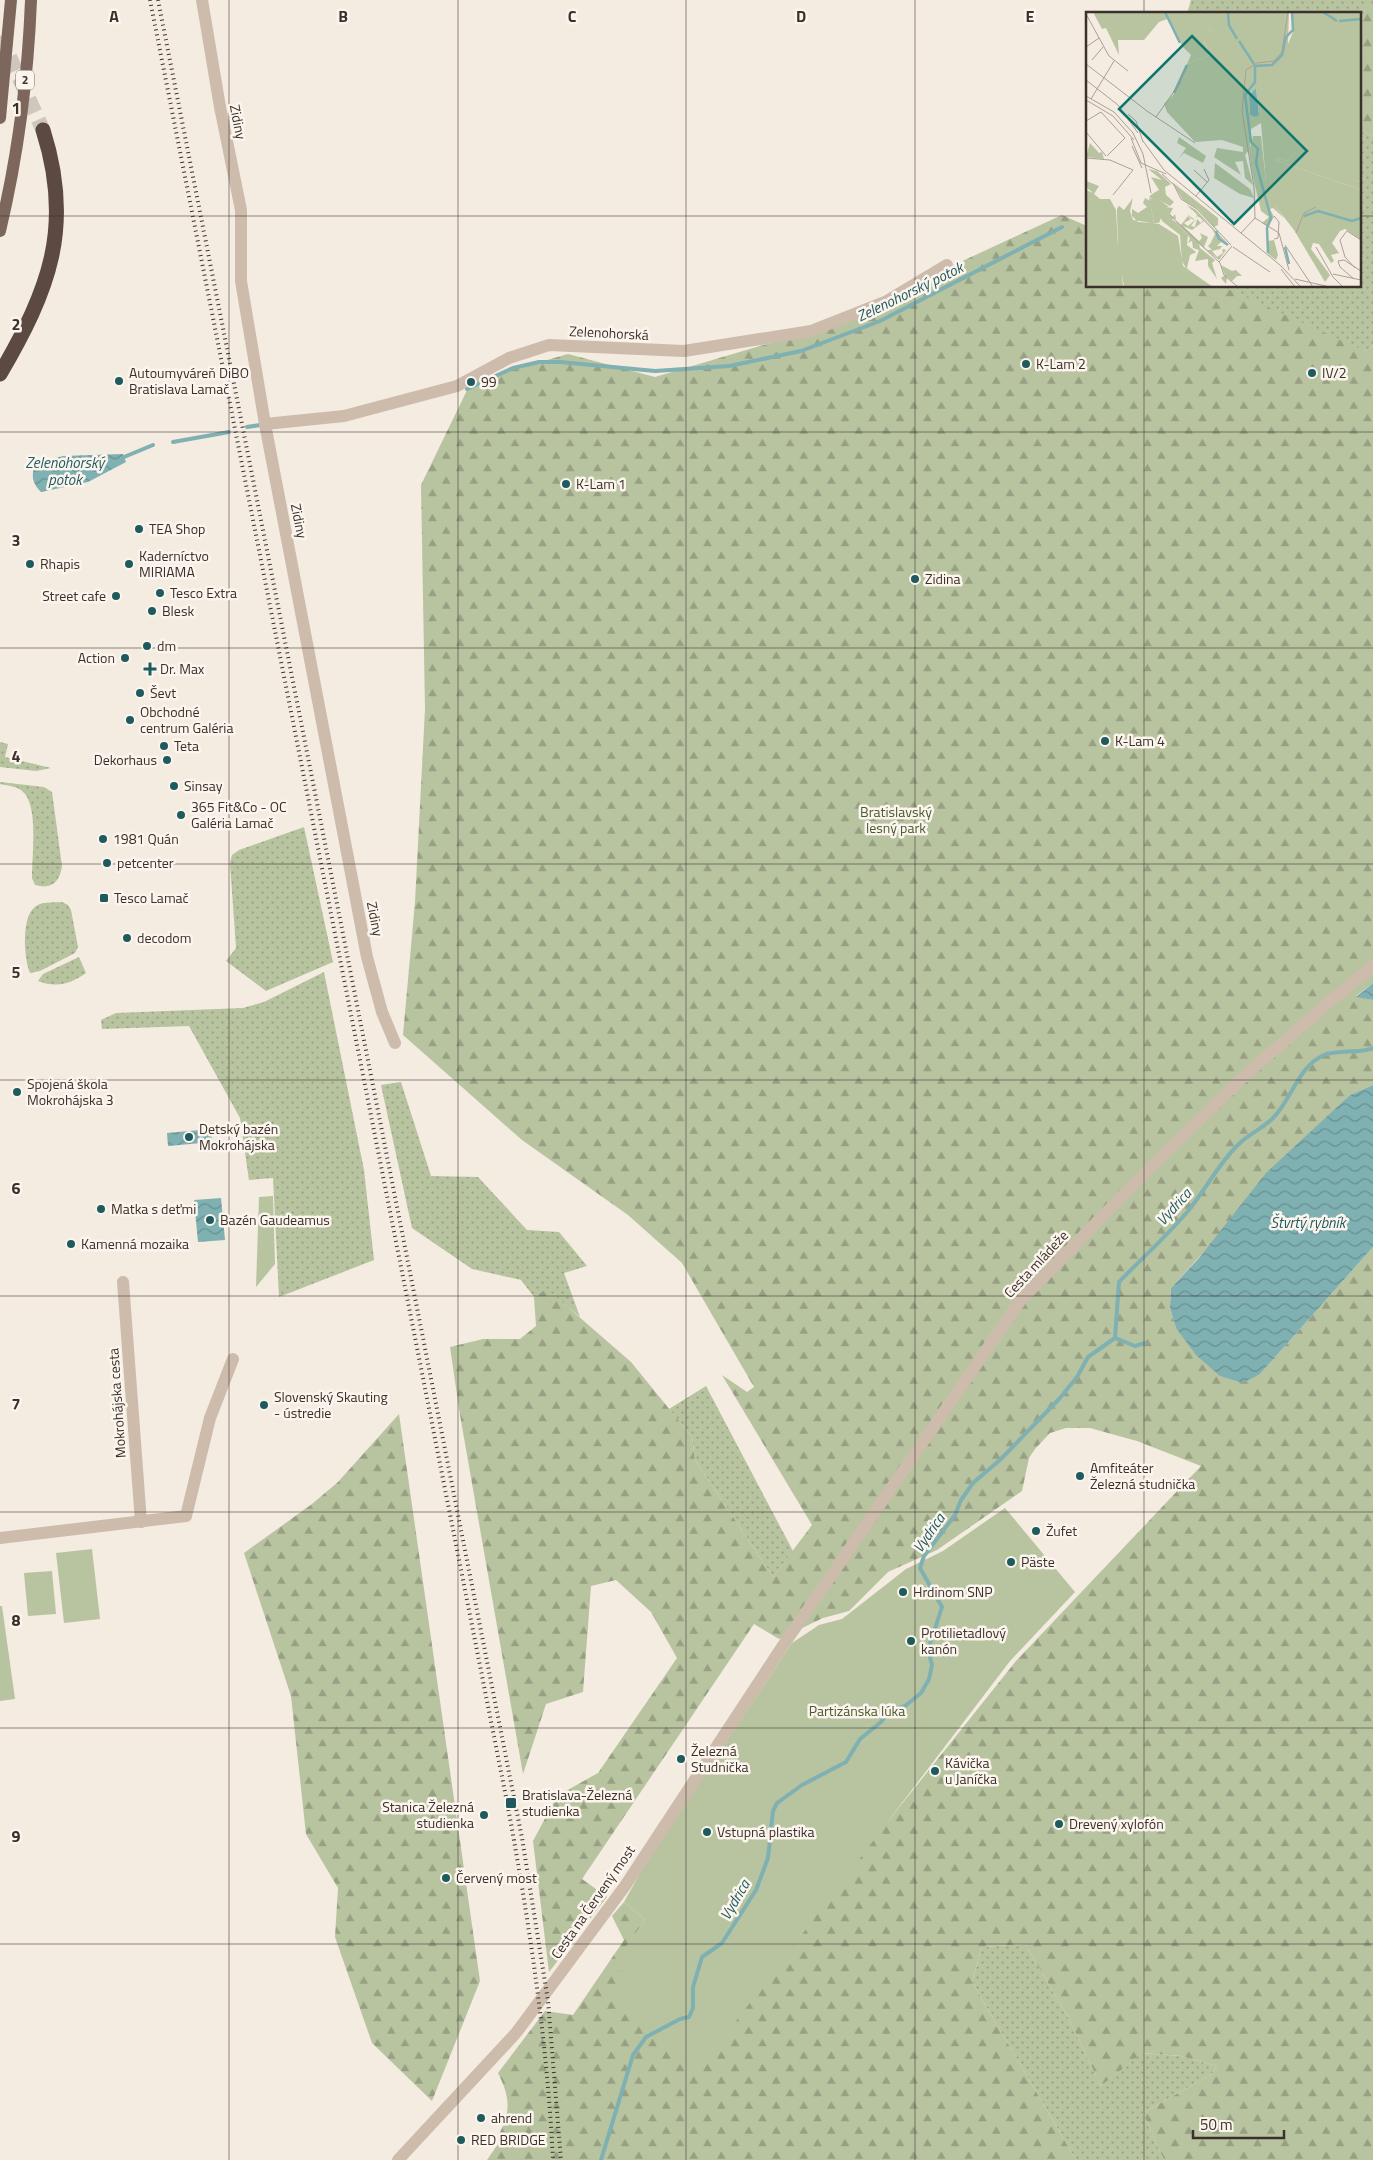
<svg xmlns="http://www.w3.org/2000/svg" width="1373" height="2160" font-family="'Titillium Web',sans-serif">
	<defs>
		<pattern id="grass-dots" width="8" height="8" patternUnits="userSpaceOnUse" patternTransform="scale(1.25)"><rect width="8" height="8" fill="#b8c4a0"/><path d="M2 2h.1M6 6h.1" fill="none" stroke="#97a083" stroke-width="1.8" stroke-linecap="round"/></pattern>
		<pattern id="forest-firs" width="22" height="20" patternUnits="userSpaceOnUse" patternTransform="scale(1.25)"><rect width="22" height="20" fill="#b8c4a0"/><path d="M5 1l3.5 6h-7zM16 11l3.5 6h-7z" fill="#97a083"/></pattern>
		<pattern id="water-waves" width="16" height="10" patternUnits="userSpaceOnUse" patternTransform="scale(1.25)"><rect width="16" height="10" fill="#7fb0b2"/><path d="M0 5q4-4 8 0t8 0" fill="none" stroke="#699091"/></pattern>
	</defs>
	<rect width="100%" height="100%" fill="#f4ebe1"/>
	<g fill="url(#grass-dots)">
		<polygon points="1191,0 1373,0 1373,8 1367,5 1359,29 1359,14 1187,14"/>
		<polygon points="1359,130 1373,136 1373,346 1365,351 1133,286 1359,286"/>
		<polygon points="0,742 8,744 5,757 51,768 36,771 0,767"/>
		<path d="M0,782L44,787L52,792L62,866C60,881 52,890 35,885L32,878C32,857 38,810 25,794C19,786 9,786 0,784Z"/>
		<polygon points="304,827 333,962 266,991 226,961 236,948 230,863 232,855 239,850"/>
		<path d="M62,902L68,905L71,910L78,947L75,953L40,971L30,973C24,959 21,917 35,907C42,901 53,903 62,902Z"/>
		<path d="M79,957L86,973C71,984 56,988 38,981L43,974Z"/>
		<polygon points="324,972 364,1170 374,1260 279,1297 273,1178 249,1180 240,1118 189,1026 102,1029 101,1020 116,1013 243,1008 264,1002"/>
		<polygon points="401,1082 431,1176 478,1177 527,1230 559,1232 587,1266 564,1273 580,1317 547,1290 534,1297 521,1280 472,1269 412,1228 381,1085"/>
		<polygon points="706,1386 793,1551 773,1577 695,1460 692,1437 669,1409"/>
		<polygon points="1025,1944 1068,2017 1101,2086 1141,2053 1181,2056 1217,2066 1212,2074 1143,2113 1164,2160 1076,2160 972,1982 982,1947"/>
	</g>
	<g fill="url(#forest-firs)">
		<polygon points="1367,4 1373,8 1373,136 1359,130 1359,29"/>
		<path d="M1062,215L1087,226V286H1221L1365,351L1373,346V983L1356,996L1373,1000V1085L1350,1095L1320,1124L1171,1288L1170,1308L1176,1328L1260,1374L1373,1247V2160H1164L1143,2113L1212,2074L1217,2066L1181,2056L1142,2053L1101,2086L1068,2017L1025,1944L982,1947L972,1982L1076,2160H487L498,2144L497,2138C511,2113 511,2099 498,2073L545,2011L573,2015L624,1940L612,1916L624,1902L645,1920L614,1965L625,1972L889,1820L1016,1661L1201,1466L1137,1441L1090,1428H1066L1050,1433L1035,1449L1029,1458L1022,1491L937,1550L888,1572L849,1611L823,1618L779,1639L754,1624L582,1879L607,1897L549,1972L533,1841L557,1796L598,1773L677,1658L651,1612L616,1580L591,1586L583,1692L546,1704L523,1774L460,1415L450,1347L483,1339H520L536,1326L534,1297L547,1289L631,1362L692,1437L695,1460L773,1577L812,1525L722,1375L747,1392L754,1387L682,1263L628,1215L522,1140L403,1035L415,902L425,709L421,485L471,382L568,354L655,377L811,331Z"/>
		<polygon points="399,1414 480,1981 432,2101 372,2043 335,1937 338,1888 306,1834 291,1696 244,1553 312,1504 338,1482"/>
	</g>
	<g fill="#b8c4a0">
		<polygon points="273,1196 275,1264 256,1287 259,1197"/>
		<polygon points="1005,1508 1075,1592 1010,1661 698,2071 617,1999 625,1973 613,1965 645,1920 624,1902 648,1859 792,1643 819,1625 842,1619 906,1569 943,1551"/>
		<polygon points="92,1549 100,1619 64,1623 56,1553"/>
		<polygon points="52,1571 56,1614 28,1616 24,1573"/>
		<polygon points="0,1606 2,1606 15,1699 0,1701"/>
	</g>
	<g fill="url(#water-waves)">
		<path d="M123,454L126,462L88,482L41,492C32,483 31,476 35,464L63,456Z"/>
		<polygon points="1373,983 1373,1000 1356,997"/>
		<polygon points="1373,1085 1373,1247 1260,1374 1243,1383 1220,1376 1196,1355 1176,1328 1170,1308 1171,1288 1199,1258 1266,1173 1350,1095"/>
		<polygon points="211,1129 212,1142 168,1146 167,1133"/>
		<polygon points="221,1198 225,1240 198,1242 194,1200"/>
	</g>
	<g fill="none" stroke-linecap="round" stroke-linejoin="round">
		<g stroke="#7fb0b2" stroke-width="4">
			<polyline points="467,389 513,368 539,362 560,362 655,371 729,366 801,351 880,321 1062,227"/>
			<polyline points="247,427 260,425"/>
			<polyline points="173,442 229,432"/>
			<polyline points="124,457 153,445"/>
			<polyline points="1115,1338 1135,1346 1145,1343"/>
			<path d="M601,2160L633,2055L646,2037L680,2019L689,2017L693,2008V1987L702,1957L722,1943L756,1890L768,1858L773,1811L777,1803L802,1785L846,1762L860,1739L881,1722L888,1712L905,1706L921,1693L929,1679L932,1665L928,1650L942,1607L920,1568L924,1556L955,1515L961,1500L973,1483L1001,1459L1060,1398L1077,1377L1088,1357L1115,1338L1119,1282C1141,1259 1167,1236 1188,1211C1206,1189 1220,1161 1241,1142C1251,1133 1263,1128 1272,1119C1292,1100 1297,1067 1324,1055C1340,1049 1358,1054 1373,1048"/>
		</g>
		<polyline stroke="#cfc6bd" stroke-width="15" stroke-dasharray="15 8" stroke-linecap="butt" points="0,36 43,130"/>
		<g stroke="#cdbbac" stroke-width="12">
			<polyline points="202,0 220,107 241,210 241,281 265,424 367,957 382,1012 395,1043"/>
			<polyline points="265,424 344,416 457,386 509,358 549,345 684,351 811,331 887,301 947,265"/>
			<polyline points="123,1282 141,1522"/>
			<polyline points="0,1538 186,1516 210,1418 233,1359"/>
			<polyline points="398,2160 516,2033 585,1940 625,1886 782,1647 1020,1301 1137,1181 1241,1079 1328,1003 1373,966"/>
		</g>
		<g stroke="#7d675c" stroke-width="12">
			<polyline points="0,118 11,0"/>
			<path d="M0,231C18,155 28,78 31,0"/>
		</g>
		<path stroke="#5c4a42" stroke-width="15" d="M0,374C49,290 74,227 43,130"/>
		<g stroke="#3b302b" stroke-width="4" stroke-dasharray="1 4" stroke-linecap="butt">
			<path d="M150,0L507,1802C529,1921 547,2039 553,2160"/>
			<polyline points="158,0 522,1838 548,2001 561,2160"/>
		</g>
	</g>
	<path fill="none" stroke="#3b302b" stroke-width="1" stroke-opacity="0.55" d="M229,0V2160M458,0V2160M686,0V2160M915,0V2160M1144,0V14M0,216H1087M1359,216H1373M1144,286V2160M0,432H1373M0,648H1373M0,864H1373M0,1080H1373M0,1296H1373M0,1512H1373M0,1728H1373M0,1944H1373"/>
	<g fill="#1f5a5e" stroke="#fbf5ee" stroke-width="2">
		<circle cx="1026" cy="364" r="5"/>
		<circle cx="1312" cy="373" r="5"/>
		<circle cx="119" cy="381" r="5"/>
		<circle cx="471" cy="382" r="5"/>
		<circle cx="566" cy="484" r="5"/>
		<circle cx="139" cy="529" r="5"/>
		<circle cx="30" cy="564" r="5"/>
		<circle cx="129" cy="564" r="5"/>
		<circle cx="915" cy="579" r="5"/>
		<circle cx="160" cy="593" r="5"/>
		<circle cx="116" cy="596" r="5"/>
		<circle cx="152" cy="611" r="5"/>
		<circle cx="147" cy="646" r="5"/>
		<circle cx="125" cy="658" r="5"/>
		<path d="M147.5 661.5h5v5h5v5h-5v5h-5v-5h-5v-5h5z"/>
		<circle cx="140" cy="693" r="5"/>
		<circle cx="130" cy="720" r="5"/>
		<circle cx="1105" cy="741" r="5"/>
		<circle cx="164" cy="746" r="5"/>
		<circle cx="167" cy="760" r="5"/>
		<circle cx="174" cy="786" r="5"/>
		<circle cx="181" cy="815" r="5"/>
		<circle cx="103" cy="839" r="5"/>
		<circle cx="107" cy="863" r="5"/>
		<rect x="99" y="893" width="10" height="10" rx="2.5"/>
		<circle cx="127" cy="938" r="5"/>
		<circle cx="17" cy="1092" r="5"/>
		<circle cx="189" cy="1137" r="5"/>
		<circle cx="101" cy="1209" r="5"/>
		<circle cx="210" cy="1220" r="5"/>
		<circle cx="71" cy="1244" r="5"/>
		<circle cx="264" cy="1405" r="5"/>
		<circle cx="1080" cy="1476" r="5"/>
		<circle cx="1036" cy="1531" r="5"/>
		<circle cx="1011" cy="1562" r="5"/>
		<circle cx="903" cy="1592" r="5"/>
		<circle cx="911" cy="1641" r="5"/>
		<circle cx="681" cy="1759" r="5"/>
		<circle cx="935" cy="1771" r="5"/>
		<rect x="505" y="1797" width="12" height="12" rx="2.5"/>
		<circle cx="484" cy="1815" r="5"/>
		<circle cx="1059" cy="1824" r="5"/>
		<circle cx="707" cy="1832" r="5"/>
		<circle cx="446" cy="1878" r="5"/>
		<circle cx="481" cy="2118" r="5"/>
		<circle cx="461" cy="2140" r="5"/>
	</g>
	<g text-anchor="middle" stroke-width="5" stroke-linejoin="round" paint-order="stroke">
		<rect fill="#fbf5ee" stroke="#756b66" stroke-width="1" x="16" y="70.5" width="18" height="19" rx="4"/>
		<g font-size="12" font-weight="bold" fill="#3b302b">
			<text x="25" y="84">2</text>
		</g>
		<g font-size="14" fill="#3b302b" stroke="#fbf5ee">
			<text transform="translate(238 122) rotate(79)" y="5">Zidiny</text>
			<text transform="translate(609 333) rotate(3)" y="5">Zelenohorská</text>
			<text transform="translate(299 521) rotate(79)" y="5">Zidiny</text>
			<text transform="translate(375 919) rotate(79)" y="5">Zidiny</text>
			<text transform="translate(1036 1264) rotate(-47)" y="5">Cesta mládeže</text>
			<text transform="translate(117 1403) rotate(-94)" y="5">Mokrohájska cesta</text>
			<text transform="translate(593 1902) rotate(-55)" y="5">Cesta na Červený most</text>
		</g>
		<g font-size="14" fill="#3b302b" stroke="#fbf5ee" text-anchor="start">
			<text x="1036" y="369">K-Lam 2</text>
			<text x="129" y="378">Autoumyváreň DiBO<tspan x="129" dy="16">Bratislava Lamač</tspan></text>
			<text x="1322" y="378">IV/2</text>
			<text x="481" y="387">99</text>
			<text x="576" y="489">K-Lam 1</text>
			<text x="149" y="534">TEA Shop</text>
			<text x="139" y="561">Kaderníctvo<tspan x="139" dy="16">MIRIAMA</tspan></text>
			<text x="40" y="569">Rhapis</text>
			<text x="925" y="584">Zidina</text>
			<text x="170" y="598">Tesco Extra</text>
			<text x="106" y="601" text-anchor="end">Street cafe</text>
			<text x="162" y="616">Blesk</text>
			<text x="157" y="651">dm</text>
			<text x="115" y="663" text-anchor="end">Action</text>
			<text x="160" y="674">Dr. Max</text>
			<text x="150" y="698">Ševt</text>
			<text x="140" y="717">Obchodné<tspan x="140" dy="16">centrum Galéria</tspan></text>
			<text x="1115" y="746">K-Lam 4</text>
			<text x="174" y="751">Teta</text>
			<text x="157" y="765" text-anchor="end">Dekorhaus</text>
			<text x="184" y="791">Sinsay</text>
			<text x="191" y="812">365 Fit&amp;Co - OC<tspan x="191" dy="16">Galéria Lamač</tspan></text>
			<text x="113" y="844">1981 Quán</text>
			<text x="117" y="868">petcenter</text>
			<text x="114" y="903">Tesco Lamač</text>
			<text x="137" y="943">decodom</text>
			<text x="27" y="1089">Spojená škola<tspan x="27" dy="16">Mokrohájska 3</tspan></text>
			<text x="199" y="1134">Detský bazén<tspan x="199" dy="16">Mokrohájska</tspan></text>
			<text x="111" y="1214">Matka s deťmi</text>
			<text x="220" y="1225">Bazén Gaudeamus</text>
			<text x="81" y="1249">Kamenná mozaika</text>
			<text x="274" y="1402">Slovenský Skauting<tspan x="274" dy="16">- ústredie</tspan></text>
			<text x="1090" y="1473">Amfiteáter<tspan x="1090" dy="16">Železná studnička</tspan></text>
			<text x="1046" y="1536">Žufet</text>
			<text x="1021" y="1567">Päste</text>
			<text x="913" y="1597">Hrdinom SNP</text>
			<text x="921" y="1638">Protilietadlový<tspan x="921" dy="16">kanón</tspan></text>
			<text x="691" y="1756">Železná<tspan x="691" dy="16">Studnička</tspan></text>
			<text x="945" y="1768">Kávička<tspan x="945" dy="16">u Janíčka</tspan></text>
			<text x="522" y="1800">Bratislava-Železná<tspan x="522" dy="16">studienka</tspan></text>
			<text x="474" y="1812" text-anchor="end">Stanica Železná<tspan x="474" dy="16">studienka</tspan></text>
			<text x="1069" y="1829">Drevený xylofón</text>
			<text x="717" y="1837">Vstupná plastika</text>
			<text x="456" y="1883">Červený most</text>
			<text x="491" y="2123">ahrend</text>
			<text x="471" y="2145">RED BRIDGE</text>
		</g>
		<g font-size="14" fill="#4a5a2e" stroke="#fbf5ee">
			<text x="896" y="817">Bratislavský<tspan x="896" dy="16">lesný park</tspan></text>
			<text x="857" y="1716">Partizánska lúka</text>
		</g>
		<g font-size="15" font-style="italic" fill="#1f5a5e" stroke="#fbf5ee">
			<text transform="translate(910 292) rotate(-26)" y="5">Zelenohorský potok</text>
			<text x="65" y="468">Zelenohorský<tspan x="65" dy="17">potok</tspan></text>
			<text transform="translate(1174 1207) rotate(-48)" y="5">Vydrica</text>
			<text x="1308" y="1228">Štvrtý rybník</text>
			<text transform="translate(929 1533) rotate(-55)" y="5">Vydrica</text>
			<text transform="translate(735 1900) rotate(-60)" y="5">Vydrica</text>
		</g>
	</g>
	<g transform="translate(1086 12)">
		<rect width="275" height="275" fill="#f4ebe1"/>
		<path d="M7,0H123L119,6L125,18L106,25L118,29L124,43L101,52L105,43L97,35L81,7L73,10L58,28H32L33,43L20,16L16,17ZM93,125L120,144L117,151L98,141L93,146L100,136L91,131ZM4,131L13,141L16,140L18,147L0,145ZM207,142L216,152L275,170V178L189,148L191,146L202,149ZM66,182L83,195H79L87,196L84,202L87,205L89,202L90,207L75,206L73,211H68L63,186L67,187L63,185ZM102,195L109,198L114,203L113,205L117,207L118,209L106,218L97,214L113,229L116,226L114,221L122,225L118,235L121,238H126L122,234L129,226L135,230L131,234H136L134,237L126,239L131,245L137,241L136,237L140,238L133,248L113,232L114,236L129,248L126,251L131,267L122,254V247L109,249L113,238L107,236L106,229L102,231L104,227L102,223L87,208L95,213L102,204L105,207L98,211L102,214L110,207L105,214L109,215L111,207L115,211L117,208L111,204L107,208L101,202L108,207L112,202ZM188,228L192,243L190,248L182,242V229ZM135,253L146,259L150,258L156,264H151L146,269L141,265L140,272L135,266L139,263Z" fill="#b8c4a0"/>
		<path d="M123,0H203L202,32L207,20L205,0H275V170L216,154L206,148L207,142L202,149L191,146L189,148L275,178V228L259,217L254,219L246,231L253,241L245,243L248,249L245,251L233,232L227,231L225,237L244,263L239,270L208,218L187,191L198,206L187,196L184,197L188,205L182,215L176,211L183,205L175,199L167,165L180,170L175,111L165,117L164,137L159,143L167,173L159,166L157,149L149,150L155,163L128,145L131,136L157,140V135L136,128L109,130L81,100L78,92L88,82L101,52L124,43L118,29L110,33L106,24L125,18L118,6ZM170,76L173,101L169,105L164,103L163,83ZM129,151L164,177L168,186L154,182L128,166ZM62,157L71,159L85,172L79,175L80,183L88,190L84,194L68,185L66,182L73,178L65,165L76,168ZM0,169L13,174L8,182L14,187H24L30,198L32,235L34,242L31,197L33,194L38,198L47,186L44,199L47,208L73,212L92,224L97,254L127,275H92L37,265L36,259L37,275H0V178L7,181L0,175ZM86,170L132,206V213L128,215L112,197L97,188ZM59,186L64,189L68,211L52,210L46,204V197L52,201L61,195L57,191ZM100,192L110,198L143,233L129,227L125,230L129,222L126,217ZM82,203L102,223L101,233L110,240L104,243L101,256L108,259L100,256L96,249L94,223L76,209L75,206Z" fill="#b8c4a0" fill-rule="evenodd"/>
		<path d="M167,124H175L180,170H172L167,165L163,140ZM33,194L50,214L72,217L87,226L93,253L126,275H38L32,235L31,197Z" fill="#b8c4a0"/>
		<path d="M170,76L173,103L169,105L164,103L163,83Z" fill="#7fb0b2"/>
		<path fill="none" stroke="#7fb0b2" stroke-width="2.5" d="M79,0L94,31M142,0L143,13L151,27M237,0L251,9M253,9L275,7M153,29L168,52M88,81L101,53M218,204L232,199L266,209L275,206M130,219L133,227L142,233M199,235L203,252M182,241L181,216L185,206L170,151L172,137L165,130L159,83L169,70V54L186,53L196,43L200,25L207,18L206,0"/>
		<path fill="none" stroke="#aaa098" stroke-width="1" d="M202,0L196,40L188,49L171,51L160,58L156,99L168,175L169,206L193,221L203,258M0,2L23,44L42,59M0,35L13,26M6,48L17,35M0,52L61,99L109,131M0,68L32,93L52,121M0,84L28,100L47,121L57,142L65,181M5,87L28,49M0,88L27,104L48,128M42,102L50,109L57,130M70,105L94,71L97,61M0,109L15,100L39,126L21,144M0,120L20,144M45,126L55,151L80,162M57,129L78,158L194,253L215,275M46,134L56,156M0,146L24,148L47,158M108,158L121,170M76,162L88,173L95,187L111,197L145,233M27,183L47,158M110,184L123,168L118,157M84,203L134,251L138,263L152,275M188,204L193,210L192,226L188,227M155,221L169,206M210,221L218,201L230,195M199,233L227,275M147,235L184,260M230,235L247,265L257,275M133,250L146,234M269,256L259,245L254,228L261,219L275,228M195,257L209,275M247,262L275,268M209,267L244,275M268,267L254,255L252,249L258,248L275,259"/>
		<path fill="#0f766e" fill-opacity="0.15" stroke="#0f766e" stroke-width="2.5" d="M106,24L221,139L148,212L33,97Z"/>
		<rect width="275" height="275" fill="none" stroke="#3b302b" stroke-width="2.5"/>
	</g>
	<g font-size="16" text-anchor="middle" font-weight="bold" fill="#3b302b" stroke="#fbf5ee" stroke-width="5" stroke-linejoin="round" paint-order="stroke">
		<text x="114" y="22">A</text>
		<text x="343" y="22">B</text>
		<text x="572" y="22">C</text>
		<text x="801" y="22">D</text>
		<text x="1030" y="22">E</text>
		<text x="16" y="114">1</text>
		<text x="16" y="330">2</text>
		<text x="16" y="546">3</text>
		<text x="16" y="762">4</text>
		<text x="16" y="978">5</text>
		<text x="16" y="1194">6</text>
		<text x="16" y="1410">7</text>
		<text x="16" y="1626">8</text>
		<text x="16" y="1842">9</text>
	</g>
	<path d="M1193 2130v8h91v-8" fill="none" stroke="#3b302b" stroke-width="2.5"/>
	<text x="1200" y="2130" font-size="15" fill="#3b302b" stroke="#fbf5ee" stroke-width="4" paint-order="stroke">50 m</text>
</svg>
